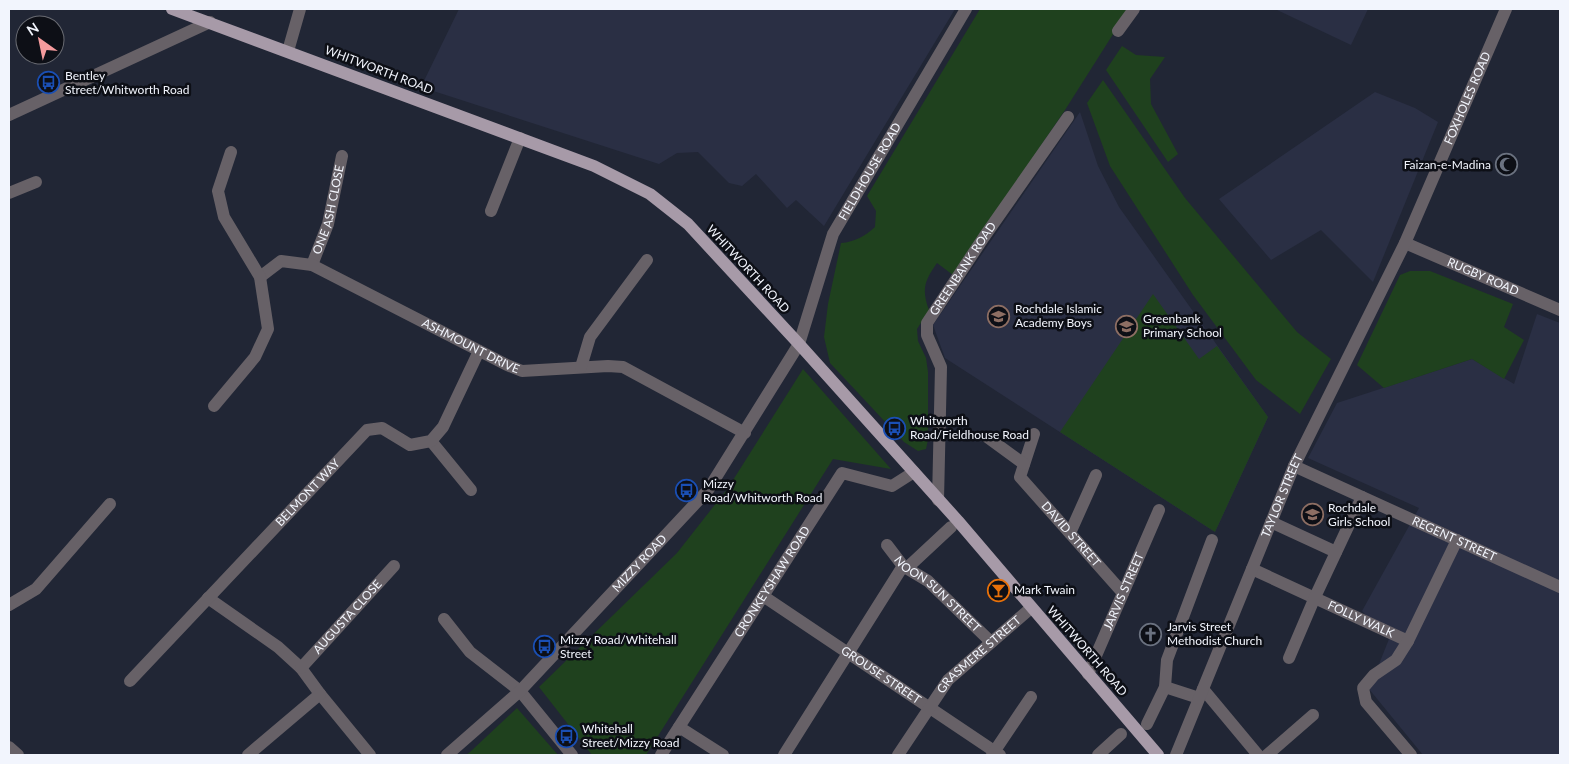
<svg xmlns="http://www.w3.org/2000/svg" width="1569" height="764" font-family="Lato,sans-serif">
	<rect width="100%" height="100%" fill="#212635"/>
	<g fill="#2a2f44">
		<polygon points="459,9 955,9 824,226 796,200 787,208 756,174 742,186 729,183 698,152 677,153 659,164 421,87"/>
		<polygon points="1275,9 1368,9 1351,45"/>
		<polygon points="1375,92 1415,108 1438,122 1373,282 1321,230 1271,260 1219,199"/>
		<polygon points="1080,112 1098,166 1119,207 1268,417 1215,532 945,358 933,325"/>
		<polygon points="1537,314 1560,323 1560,755 1423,755 1369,689 1389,639 1362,611 1419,508 1308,458 1337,403 1472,359 1514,384"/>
	</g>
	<g fill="#1f411e">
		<path d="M980,9H1129L1065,110L953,275L937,263C925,280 921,289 929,310L917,329L918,341L926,358L928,372V440L926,449L918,451L904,442L830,363L824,337L828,304L841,243C855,242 865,236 875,227L876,211L867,196Z"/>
		<polygon points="1122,46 1136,55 1165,57 1150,79 1151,104 1178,154 1168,162 1106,70"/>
		<polygon points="1103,80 1185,198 1297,332 1331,359 1300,414 1256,380 1193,295 1110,166 1087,103"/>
		<polygon points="1410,271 1430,271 1513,304 1504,327 1524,340 1504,379 1472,359 1384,388 1357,365 1400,275"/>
		<polygon points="1153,294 1199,359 1217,346 1268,417 1215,532 1060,432"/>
		<polygon points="803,369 891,469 833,459 646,755 592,755 539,687 677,553 728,488"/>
		<polygon points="517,708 558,755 466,755 470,752"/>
	</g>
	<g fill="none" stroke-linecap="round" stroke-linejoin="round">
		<g stroke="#676167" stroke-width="12">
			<polyline points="1118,31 1134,9"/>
			<polyline points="288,51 300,9"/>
			<polyline points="9,115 210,22"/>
			<polyline points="9,193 36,182"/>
			<polyline points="491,211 520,138"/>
			<path id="s1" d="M1405,243L1560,310"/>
			<path id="s2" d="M312,265L328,224L342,156"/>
			<path id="s3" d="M260,277L281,261L312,265L507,365L522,371L608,366L623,367L745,433"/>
			<polyline points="581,367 590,337 647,260"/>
			<polyline points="214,406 255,357 268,329 260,277 224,217 218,191 231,152"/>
			<path id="s4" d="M1034,434L1020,477L1123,593"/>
			<polyline points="987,437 1024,464"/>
			<polyline points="431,441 471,490"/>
			<path id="s5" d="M1294,466L1560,587"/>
			<path id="s6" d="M938,500L941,367L927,335V323L984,237L1068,117"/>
			<polyline points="1271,522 1336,552"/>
			<polyline points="1070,533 1096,475"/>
			<path id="s7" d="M887,545L903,566L928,581L991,642"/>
			<polyline points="907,568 951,527"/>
			<path id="s8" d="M1252,569L1408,641"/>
			<path id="s9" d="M763,596L1000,755"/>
			<polyline points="208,598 278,647 301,668 320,694 370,755"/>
			<polyline points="9,605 36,589 110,504"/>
			<polyline points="444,619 470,652 520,691 572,755"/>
			<polyline points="1289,658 1315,597 1362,497"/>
			<path id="s10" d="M301,668L394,566"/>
			<path id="s11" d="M1088,674L1159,510"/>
			<path id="s12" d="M130,681L367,430L382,428L410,445L431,441L443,427L479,351"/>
			<polyline points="1165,687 1199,698"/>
			<polyline points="1203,689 1258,755"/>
			<polyline points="1147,724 1165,687 1167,660 1212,540"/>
			<polyline points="679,727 723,755"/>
			<polyline points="9,747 18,755"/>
			<polyline points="248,755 320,694"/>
			<path id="s13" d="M447,755L520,691L708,490L799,344L833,234L966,9"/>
			<path id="s14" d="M661,755L842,473L892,486L914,472"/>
			<polyline points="784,755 903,566"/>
			<path id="s15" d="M898,755L948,680L1031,608"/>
			<polyline points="992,755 1031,697"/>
			<polyline points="1098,755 1121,734"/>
			<path id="s16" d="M1176,755L1294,466L1405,243L1506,9"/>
			<polyline points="1267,755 1313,715"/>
			<polyline points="1411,755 1366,702 1363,688 1374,675 1396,660 1408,641 1457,540"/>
		</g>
		<polyline stroke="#a79aa8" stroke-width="12" points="172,9 594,166 650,194 688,224 799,344 958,521 1158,755"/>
	</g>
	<defs>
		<symbol id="bus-ring" viewBox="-11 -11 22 22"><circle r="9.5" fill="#0d0f16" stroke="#1a4fb4" stroke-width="1.5"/><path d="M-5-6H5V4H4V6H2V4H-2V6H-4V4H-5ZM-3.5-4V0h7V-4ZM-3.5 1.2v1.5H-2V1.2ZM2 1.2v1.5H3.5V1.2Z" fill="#1a4fb4"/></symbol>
		<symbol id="mosque-ring" viewBox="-11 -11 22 22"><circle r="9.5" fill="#0d0f16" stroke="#6b7280" stroke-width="1.5"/><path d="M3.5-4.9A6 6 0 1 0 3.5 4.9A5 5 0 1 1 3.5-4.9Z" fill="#6b7280"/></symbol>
		<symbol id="school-ring" viewBox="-11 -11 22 22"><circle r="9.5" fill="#0d0f16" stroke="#8d6e63" stroke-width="1.5"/><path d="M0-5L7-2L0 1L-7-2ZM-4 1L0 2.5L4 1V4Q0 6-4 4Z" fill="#8d6e63"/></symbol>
		<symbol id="bar-ring" viewBox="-11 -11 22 22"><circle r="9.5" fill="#0d0f16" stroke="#e8710a" stroke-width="1.5"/><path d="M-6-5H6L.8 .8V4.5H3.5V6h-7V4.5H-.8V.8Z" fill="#e8710a"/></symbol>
		<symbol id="church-ring" viewBox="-11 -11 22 22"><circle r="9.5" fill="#0d0f16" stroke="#6b7280" stroke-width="1.5"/><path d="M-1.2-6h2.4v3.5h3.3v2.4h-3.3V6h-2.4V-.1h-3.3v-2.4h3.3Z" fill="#6b7280"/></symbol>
	</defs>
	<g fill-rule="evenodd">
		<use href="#bus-ring" x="36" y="70" width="25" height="25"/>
		<use href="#mosque-ring" x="1494" y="152" width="25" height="25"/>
		<use href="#school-ring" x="986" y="304" width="25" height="25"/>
		<use href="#school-ring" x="1114" y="314" width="25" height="25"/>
		<use href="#bus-ring" x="882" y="416" width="25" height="25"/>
		<use href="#bus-ring" x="674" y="478" width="25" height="25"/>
		<use href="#school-ring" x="1300" y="502" width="25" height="25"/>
		<use href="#bar-ring" x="986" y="578" width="25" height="25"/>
		<use href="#church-ring" x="1138" y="622" width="25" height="25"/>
		<use href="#bus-ring" x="532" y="634" width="25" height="25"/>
		<use href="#bus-ring" x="554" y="724" width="25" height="25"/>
	</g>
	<g text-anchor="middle" stroke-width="5" stroke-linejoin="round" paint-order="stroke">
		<g font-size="12" fill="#f2f5fd" stroke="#0d0f16">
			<text transform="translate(379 70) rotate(21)" y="4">WHITWORTH ROAD</text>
			<text dy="4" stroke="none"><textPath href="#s16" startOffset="719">FOXHOLES ROAD</textPath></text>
			<text dy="4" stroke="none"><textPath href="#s13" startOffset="732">FIELDHOUSE ROAD</textPath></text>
			<text dy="4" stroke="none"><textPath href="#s2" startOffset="58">ONE ASH CLOSE</textPath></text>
			<text transform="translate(748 269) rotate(47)" y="4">WHITWORTH ROAD</text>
			<text dy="4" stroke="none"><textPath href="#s6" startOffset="245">GREENBANK ROAD</textPath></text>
			<text dy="4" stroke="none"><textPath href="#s1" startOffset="85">RUGBY ROAD</textPath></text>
			<text dy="4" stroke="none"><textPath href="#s3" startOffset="236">ASHMOUNT DRIVE</textPath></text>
			<text dy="4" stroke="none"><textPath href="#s12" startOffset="259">BELMONT WAY</textPath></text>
			<text dy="4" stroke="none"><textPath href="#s16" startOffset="280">TAYLOR STREET</textPath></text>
			<text dy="4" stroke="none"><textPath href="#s4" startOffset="122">DAVID STREET</textPath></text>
			<text dy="4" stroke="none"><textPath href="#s5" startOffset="176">REGENT STREET</textPath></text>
			<text dy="4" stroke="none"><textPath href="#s13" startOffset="272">MIZZY ROAD</textPath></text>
			<text dy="4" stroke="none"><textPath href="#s14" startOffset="206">CRONKEYSHAW ROAD</textPath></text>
			<text dy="4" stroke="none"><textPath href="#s11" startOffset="90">JARVIS STREET</textPath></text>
			<text dy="4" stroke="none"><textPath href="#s7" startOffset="71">NOON SUN STREET</textPath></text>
			<text dy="4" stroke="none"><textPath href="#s10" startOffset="69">AUGUSTA CLOSE</textPath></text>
			<text dy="4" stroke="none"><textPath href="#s8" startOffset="120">FOLLY WALK</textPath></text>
			<text transform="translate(1087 651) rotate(49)" y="4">WHITWORTH ROAD</text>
			<text dy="4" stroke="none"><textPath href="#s15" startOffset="130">GRASMERE STREET</textPath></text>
			<text dy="4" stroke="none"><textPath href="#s9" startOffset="142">GROUSE STREET</textPath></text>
		</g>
		<g font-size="12" fill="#f2f5fd" stroke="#0d0f16" text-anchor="start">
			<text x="65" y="80">Bentley<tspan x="65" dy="14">Street/Whitworth Road</tspan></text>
			<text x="1491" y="169" text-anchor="end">Faizan-e-Madina</text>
			<text x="1015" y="313">Rochdale Islamic<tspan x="1015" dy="14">Academy Boys</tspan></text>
			<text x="1143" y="323">Greenbank<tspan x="1143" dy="14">Primary School</tspan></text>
			<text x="910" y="425">Whitworth<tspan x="910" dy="14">Road/Fieldhouse Road</tspan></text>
			<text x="703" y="488">Mizzy<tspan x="703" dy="14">Road/Whitworth Road</tspan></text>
			<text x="1328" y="512">Rochdale<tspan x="1328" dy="14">Girls School</tspan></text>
			<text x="1014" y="594">Mark Twain</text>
			<text x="1167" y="631">Jarvis Street<tspan x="1167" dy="14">Methodist Church</tspan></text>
			<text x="560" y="644">Mizzy Road/Whitehall<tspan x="560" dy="14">Street</tspan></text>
			<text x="582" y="733">Whitehall<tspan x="582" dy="14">Street/Mizzy Road</tspan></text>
		</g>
	</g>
	<rect width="1569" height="764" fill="none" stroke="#f2f5fd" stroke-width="20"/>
	<g transform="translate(40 40) rotate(327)"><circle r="24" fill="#0d0f16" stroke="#696b72"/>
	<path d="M0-4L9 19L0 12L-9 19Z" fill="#f59b9d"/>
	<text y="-8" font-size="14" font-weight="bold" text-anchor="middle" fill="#f2f5fd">N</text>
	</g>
</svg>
